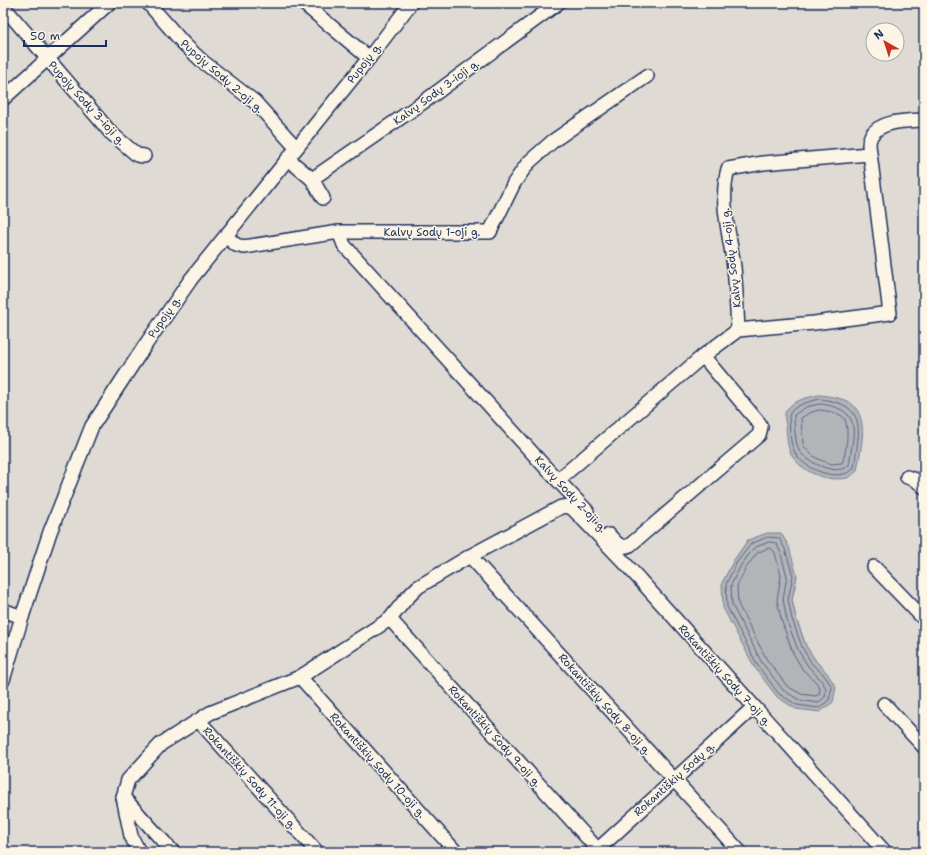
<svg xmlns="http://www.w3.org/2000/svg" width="927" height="855" font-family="'Shantell Sans',sans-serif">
	<rect width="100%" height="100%" fill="#fcf5e5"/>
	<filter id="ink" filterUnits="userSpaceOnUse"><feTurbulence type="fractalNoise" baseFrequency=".025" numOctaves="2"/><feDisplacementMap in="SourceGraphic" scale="8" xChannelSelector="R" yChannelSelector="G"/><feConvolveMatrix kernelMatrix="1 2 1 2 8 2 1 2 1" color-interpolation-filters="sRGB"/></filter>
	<g filter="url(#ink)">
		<path fill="#dfdbd4" stroke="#7d8599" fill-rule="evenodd" d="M3,3H924V852H3ZM873,30H897V54H873ZM748,540L797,576L792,600L796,618L806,646L816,661L827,673L722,583L734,560Z"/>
		<g fill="#b2b4b8" stroke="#767f94">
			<path d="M819,395C828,396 845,398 852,404C870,420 860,451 857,471C854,473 851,477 847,478C828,482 803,473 792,456C787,448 787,436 786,426C785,420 783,413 788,408C795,400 809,397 819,395Z"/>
			<polygon points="767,533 781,533 789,547 797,576 792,600 796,618 806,646 816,661 827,673 836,687 833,702 820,712 796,709 777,697 755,668 723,608 722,583 734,560 748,540"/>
		</g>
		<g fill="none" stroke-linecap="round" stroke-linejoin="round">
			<g stroke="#576482" stroke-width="1">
				<path d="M819,399C869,404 859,430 854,468C839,484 804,469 795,453C789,442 790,427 789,416C792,405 809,402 819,399Z"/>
				<path d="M820,404C863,409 854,431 849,465C837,477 809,463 800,452C795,445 794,423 794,415L806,407Z"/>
				<path d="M820,410C827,411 836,412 842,416C851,422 846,455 842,463L832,464L820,460L812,455L805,448L803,444L801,418L809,413Z"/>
				<polygon points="768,537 779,538 785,549 793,576 788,600 792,619 802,647 812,664 824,675 832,687 829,700 819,708 797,705 779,694 758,666 727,607 726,584 737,562 751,544"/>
				<polygon points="769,542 776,543 780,551 787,576 783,599 787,621 798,650 808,666 820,679 826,688 825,697 818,703 799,700 783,690 762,663 732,605 731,585 741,565 754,548"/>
				<polygon points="769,548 772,549 775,553 781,576 777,600 782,622 793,653 803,670 816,682 820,689 819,694 816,696 801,694 787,686 767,660 738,604 737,586 746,568 757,553"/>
			</g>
			<defs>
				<g id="minor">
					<polyline points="148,3 184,44 202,61 255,102 291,142 297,147"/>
					<polyline points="303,3 369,58"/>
					<polyline points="3,6 111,133 137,155 144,156"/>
					<polyline points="3,99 109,3"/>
					<polyline points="288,159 312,179 323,198"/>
					<polyline points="312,179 425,101 558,3"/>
					<polyline points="339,232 344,245 546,468 587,511"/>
					<polyline points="226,236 236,245 244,247 339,232 490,232 514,183 528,163 553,141 647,76"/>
					<path d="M738,330C737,309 736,288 734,267C730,235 719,201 728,169L763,163L869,154"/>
					<polyline points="907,477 916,480 924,487"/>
					<path d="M558,480L703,356L738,330L814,323L890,313L869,145C869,142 870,138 871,136C880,120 908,121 924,120"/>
					<path d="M609,535C615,541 620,550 630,545L759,435L761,427L759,423L703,356"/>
					<polyline points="470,556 740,852"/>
					<polyline points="874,567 924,619"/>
					<polyline points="3,610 22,617"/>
					<polyline points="390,619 600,852"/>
					<polyline points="300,677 456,852"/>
					<polyline points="3,680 22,617 50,532 92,426 146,344 191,279 369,58 411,3"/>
					<polyline points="884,704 924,747"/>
					<polyline points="199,721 317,852"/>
					<polyline points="123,797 173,852"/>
					<path d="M139,852L131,836L123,797L128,780L161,744L210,713L300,677L390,619L405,600L418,587L470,556L561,507C566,506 569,506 573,509L623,561L885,852"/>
					<polyline points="595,852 754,707"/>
				</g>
			</defs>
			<use href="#minor" stroke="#1b2f5e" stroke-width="16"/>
			<use href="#minor" stroke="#fcf5e5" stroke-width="13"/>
		</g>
	</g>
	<g text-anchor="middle" stroke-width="3" stroke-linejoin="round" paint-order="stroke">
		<g font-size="11" fill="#1b2f5e" stroke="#fcf5e5">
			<text transform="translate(364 63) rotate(-52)" y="4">Pupojų g.</text>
			<text transform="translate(222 76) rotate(41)" y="4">Pupojų Sodų 2-oji g.</text>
			<text transform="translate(436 92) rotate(-36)" y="4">Kalvų Sodų 3-ioji g.</text>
			<text transform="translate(87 103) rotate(48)" y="4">Pupojų Sodų 3-ioji g.</text>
			<text x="432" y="236">Kalvų Sodų 1-oji g.</text>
			<text transform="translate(731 258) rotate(-97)" y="4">Kalvų Sodų 4-oji g.</text>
			<text transform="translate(164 317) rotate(-55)" y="4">Pupojų g.</text>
			<text transform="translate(571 494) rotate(47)" y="4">Kalvų Sodų 2-oji g.</text>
			<text transform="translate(725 675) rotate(48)" y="4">Rokantiškių Sodų 7-oji g.</text>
			<text transform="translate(605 704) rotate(48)" y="4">Rokantiškių Sodų 8-oji g.</text>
			<text transform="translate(495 736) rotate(48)" y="4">Rokantiškių Sodų 9-oji g.</text>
			<text transform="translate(378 765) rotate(48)" y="4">Rokantiškių Sodų 10-oji g.</text>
			<text transform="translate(250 778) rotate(48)" y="4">Rokantiškių Sodų 11-oji g.</text>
			<text transform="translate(674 779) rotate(-42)" y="4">Rokantiškių Sodų g.</text>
		</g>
	</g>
	<rect width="927" height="855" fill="none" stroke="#fcf5e5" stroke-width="16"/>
	<rect x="8" y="8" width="911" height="839" fill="none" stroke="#1b2f5e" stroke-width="1.5" filter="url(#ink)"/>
	<g transform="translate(885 42) rotate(321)"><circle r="19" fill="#fcf5e5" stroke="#a2a6af"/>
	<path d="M0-3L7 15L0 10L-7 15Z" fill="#c8321e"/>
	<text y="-6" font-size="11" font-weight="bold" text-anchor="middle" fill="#1b2f5e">N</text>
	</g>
	<path d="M24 40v6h82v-6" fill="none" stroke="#1b2f5e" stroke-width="2"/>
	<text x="30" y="40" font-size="12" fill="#1b2f5e" stroke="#fcf5e5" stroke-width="3" paint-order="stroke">50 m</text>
</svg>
